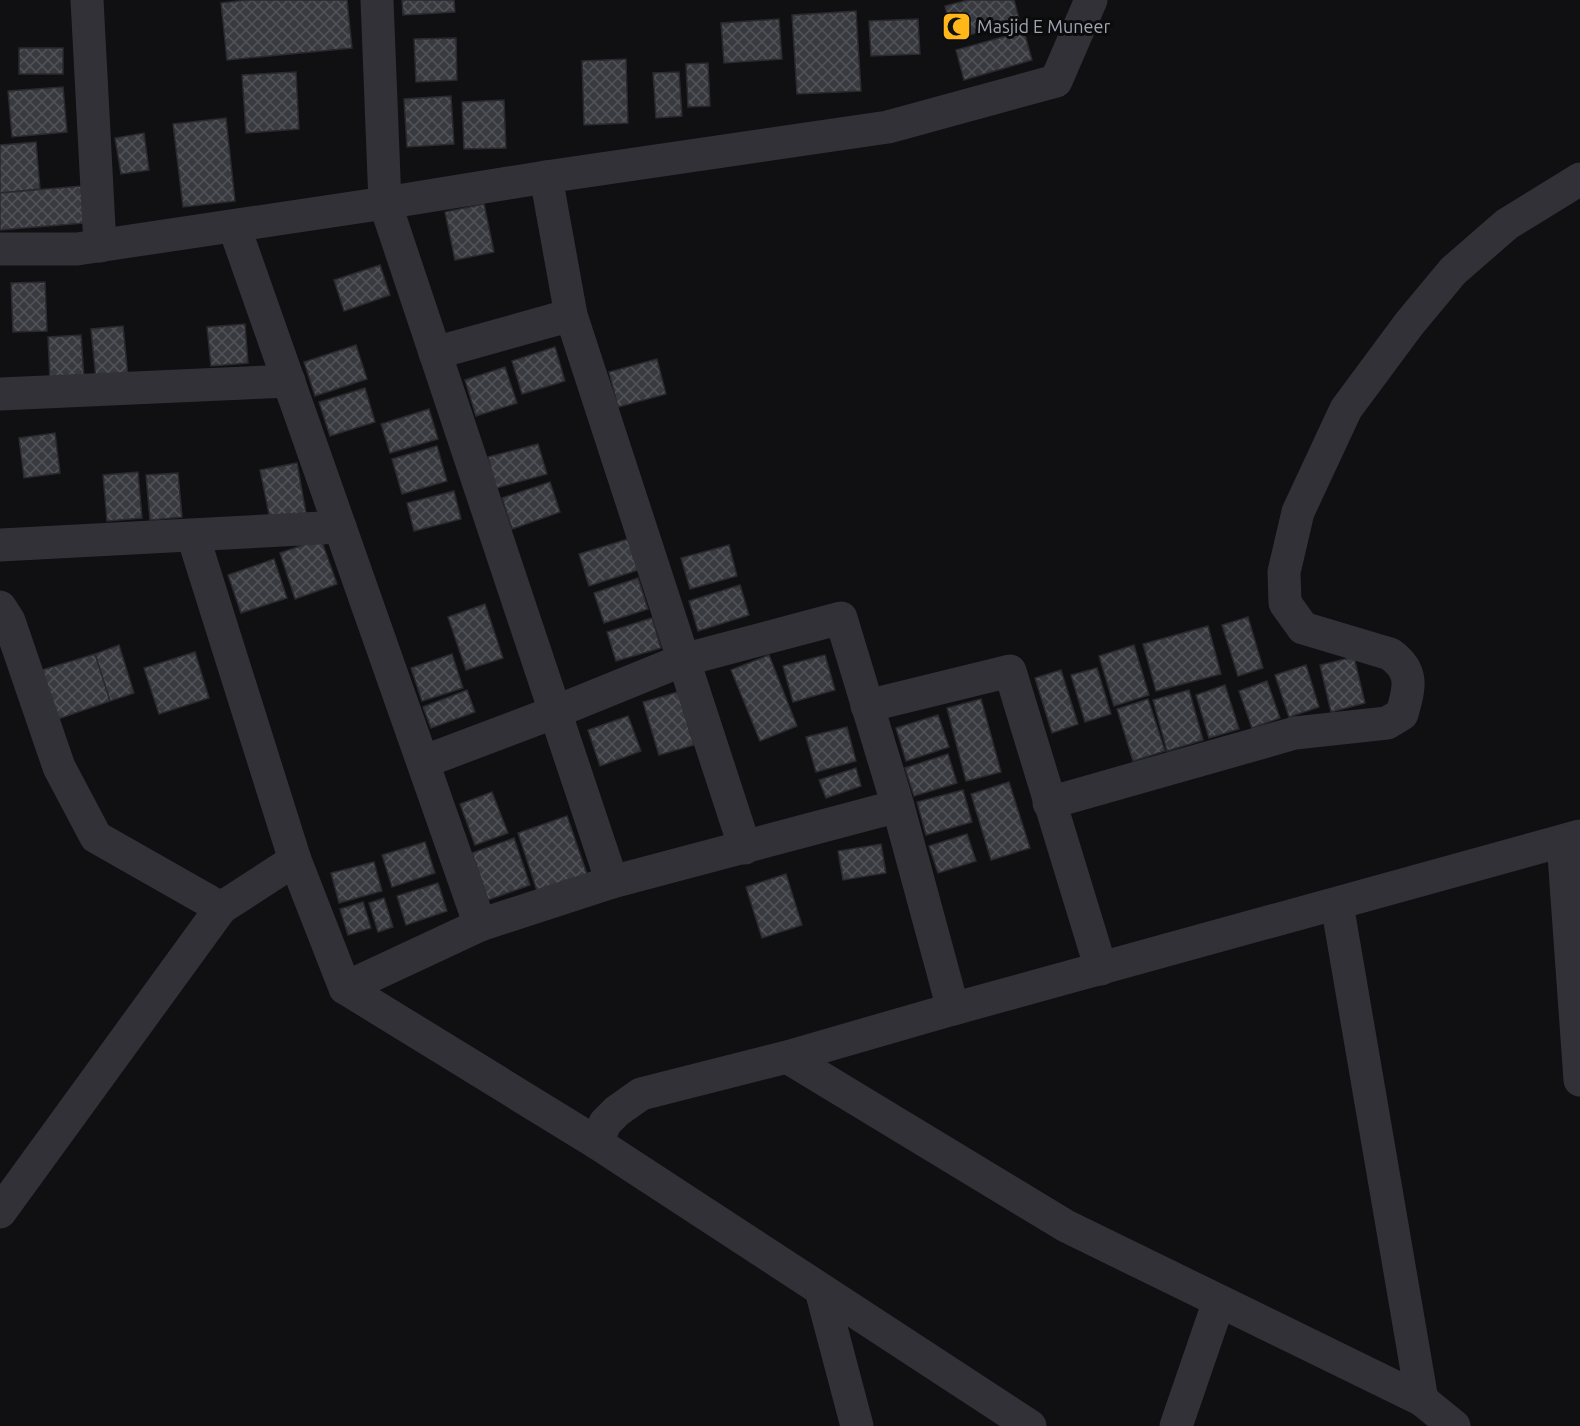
<svg xmlns="http://www.w3.org/2000/svg" width="1580" height="1426" font-family="Ubuntu,sans-serif">
	<defs>
		<pattern id="building-cross-hatch" width="8" height="8" patternUnits="userSpaceOnUse" patternTransform="scale(1.5)"><rect width="8" height="8" fill="#393a40"/><path d="M0 0l8 8M0 8l8-8" fill="none" stroke="#525459"/></pattern>
	</defs>
	<rect width="100%" height="100%" fill="#101012"/>
	<g fill="url(#building-cross-hatch)" stroke="#2a2a2e" stroke-width="1.5">
		<polygon points="247,0 347,0 352,48 227,60 221,3"/>
		<polygon points="402,0 454,0 455,12 403,15"/>
		<polygon points="968,0 1014,0 1020,22 953,39 945,6"/>
		<polygon points="856,11 861,91 797,94 792,15"/>
		<polygon points="779,19 782,59 724,63 721,23"/>
		<polygon points="918,19 920,54 871,56 869,21"/>
		<polygon points="1024,31 1032,60 964,80 956,50"/>
		<polygon points="456,38 457,80 416,82 414,39"/>
		<rect x="19" y="48" width="44" height="26"/>
		<polygon points="626,59 628,123 584,125 582,61"/>
		<polygon points="708,63 710,106 688,107 686,64"/>
		<polygon points="296,72 299,129 246,133 242,75"/>
		<polygon points="679,72 682,116 656,118 653,73"/>
		<polygon points="63,87 67,132 12,137 8,91"/>
		<polygon points="451,96 454,144 407,147 404,99"/>
		<polygon points="504,100 506,148 464,149 462,102"/>
		<polygon points="226,118 235,201 183,207 173,124"/>
		<polygon points="144,133 149,170 121,174 115,138"/>
		<polygon points="36,142 40,189 0,193 0,145"/>
		<polygon points="81,186 84,223 0,230 0,193"/>
		<polygon points="484,204 494,252 455,260 445,212"/>
		<polygon points="380,265 390,295 344,311 334,280"/>
		<polygon points="45,282 47,331 13,332 11,283"/>
		<polygon points="245,324 248,363 211,366 207,327"/>
		<polygon points="123,326 128,377 96,380 91,329"/>
		<polygon points="81,335 84,378 50,380 48,337"/>
		<polygon points="356,345 367,379 315,396 304,362"/>
		<polygon points="555,347 565,381 522,394 512,361"/>
		<polygon points="657,359 666,394 618,407 609,372"/>
		<polygon points="505,367 517,403 476,416 465,380"/>
		<polygon points="365,388 375,422 330,436 319,402"/>
		<polygon points="429,409 438,439 390,453 381,424"/>
		<polygon points="55,433 60,473 24,478 19,438"/>
		<polygon points="538,444 547,474 496,488 488,457"/>
		<polygon points="437,446 447,481 402,494 392,459"/>
		<polygon points="297,463 306,513 270,519 260,470"/>
		<polygon points="138,472 142,518 107,521 103,475"/>
		<polygon points="178,473 182,517 150,520 146,475"/>
		<polygon points="550,482 560,512 512,529 502,498"/>
		<polygon points="454,491 461,519 414,531 407,503"/>
		<polygon points="321,539 337,584 295,599 280,553"/>
		<polygon points="628,539 638,570 589,586 579,554"/>
		<polygon points="729,545 737,576 690,589 681,558"/>
		<polygon points="274,559 287,598 241,613 228,575"/>
		<polygon points="638,578 648,609 604,623 594,593"/>
		<polygon points="740,585 749,615 698,631 689,601"/>
		<polygon points="485,604 503,658 466,670 448,617"/>
		<polygon points="1248,617 1263,668 1238,676 1222,625"/>
		<polygon points="652,618 661,648 616,661 607,632"/>
		<polygon points="1208,626 1221,674 1156,691 1143,644"/>
		<polygon points="119,645 134,693 110,701 95,654"/>
		<polygon points="1134,645 1149,695 1114,706 1099,656"/>
		<polygon points="195,652 209,698 159,714 144,668"/>
		<polygon points="95,654 110,701 58,719 42,670"/>
		<polygon points="452,654 463,688 422,701 411,668"/>
		<polygon points="769,655 797,726 760,741 731,670"/>
		<polygon points="825,655 835,690 793,702 783,666"/>
		<polygon points="1354,657 1365,703 1331,712 1320,665"/>
		<polygon points="1306,665 1319,707 1289,717 1275,675"/>
		<polygon points="1097,668 1111,714 1085,722 1071,675"/>
		<polygon points="1061,670 1078,724 1052,733 1035,678"/>
		<polygon points="1267,681 1280,718 1252,728 1239,691"/>
		<polygon points="1225,685 1239,729 1209,738 1196,695"/>
		<polygon points="467,690 475,712 431,728 423,707"/>
		<polygon points="1189,690 1203,740 1167,751 1153,700"/>
		<polygon points="678,692 694,745 659,755 643,702"/>
		<polygon points="981,699 1001,772 966,781 947,708"/>
		<polygon points="1148,699 1165,751 1133,761 1117,709"/>
		<polygon points="938,715 949,747 906,761 896,728"/>
		<polygon points="628,716 641,751 600,766 588,730"/>
		<polygon points="847,727 856,761 816,772 806,737"/>
		<polygon points="948,754 957,783 914,796 905,768"/>
		<polygon points="856,768 861,786 826,798 819,780"/>
		<polygon points="1009,782 1030,848 991,860 971,794"/>
		<polygon points="963,790 972,822 926,835 917,802"/>
		<polygon points="492,792 508,833 475,845 460,804"/>
		<polygon points="567,816 587,874 537,891 518,833"/>
		<polygon points="967,834 976,861 938,873 929,846"/>
		<polygon points="514,838 530,885 488,900 472,853"/>
		<polygon points="425,842 435,873 392,887 382,855"/>
		<polygon points="881,844 886,873 843,880 838,851"/>
		<polygon points="374,862 382,891 339,903 331,873"/>
		<polygon points="786,874 802,925 762,938 746,887"/>
		<polygon points="438,883 447,911 406,925 397,896"/>
		<polygon points="384,898 393,927 378,932 369,903"/>
		<polygon points="363,902 371,928 348,935 340,909"/>
	</g>
	<g fill="none" stroke-linecap="round" stroke-linejoin="round">
		<g stroke="#313137" stroke-width="33">
			<polyline points="87,0 100,246"/>
			<polyline points="377,0 385,203 612,882 898,806 953,1009 1580,836"/>
			<polyline points="546,177 571,315"/>
			<polyline points="234,226 480,925"/>
			<polyline points="0,249 77,249 385,203 546,177 888,127 1056,81 1091,0"/>
			<polyline points="435,353 571,315 745,848"/>
			<polyline points="0,394 289,381"/>
			<polyline points="193,536 295,860 345,988 480,925 612,882"/>
			<polyline points="0,545 340,527"/>
			<polyline points="0,607 9,621 59,767 96,837 221,908 295,860"/>
			<polyline points="867,706 1010,671 1101,969"/>
			<polyline points="423,762 555,712 683,660 841,618 898,806"/>
			<path d="M1049,803L1295,733L1387,723L1402,714C1409,688 1415,672 1390,654L1303,628L1285,603L1284,572L1298,512L1346,409L1409,324L1453,271L1507,224L1580,179"/>
			<polyline points="1563,841 1580,1080"/>
			<polyline points="345,988 597,1143 1030,1426"/>
			<polyline points="787,1057 1066,1226 1422,1400 1337,904"/>
			<polyline points="597,1143 605,1123 617,1111 641,1094 787,1057 953,1009"/>
			<polyline points="0,1212 221,908"/>
			<polyline points="821,1290 857,1426"/>
			<polyline points="1422,1400 1454,1426"/>
			<polyline points="1176,1426 1219,1301"/>
		</g>
	</g>
	<defs>
		<symbol id="mosque-square" viewBox="-11 -11 22 22"><rect x="-9" y="-9" width="18" height="18" rx="4" fill="#ffb71a" stroke="#0b0b0c"/><path d="M3.5-4.9A6 6 0 1 0 3.5 4.9A5 5 0 1 1 3.5-4.9Z" fill="#111"/></symbol>
	</defs>
	<g fill-rule="evenodd">
		<use href="#mosque-square" x="940" y="10" width="33" height="33"/>
	</g>
	<g text-anchor="middle" stroke-width="6" stroke-linejoin="round" paint-order="stroke">
		<g font-size="18" fill="#9fa5b4" stroke="#0b0b0c" text-anchor="start">
			<text x="977" y="33">Masjid E Muneer</text>
		</g>
	</g>
</svg>
